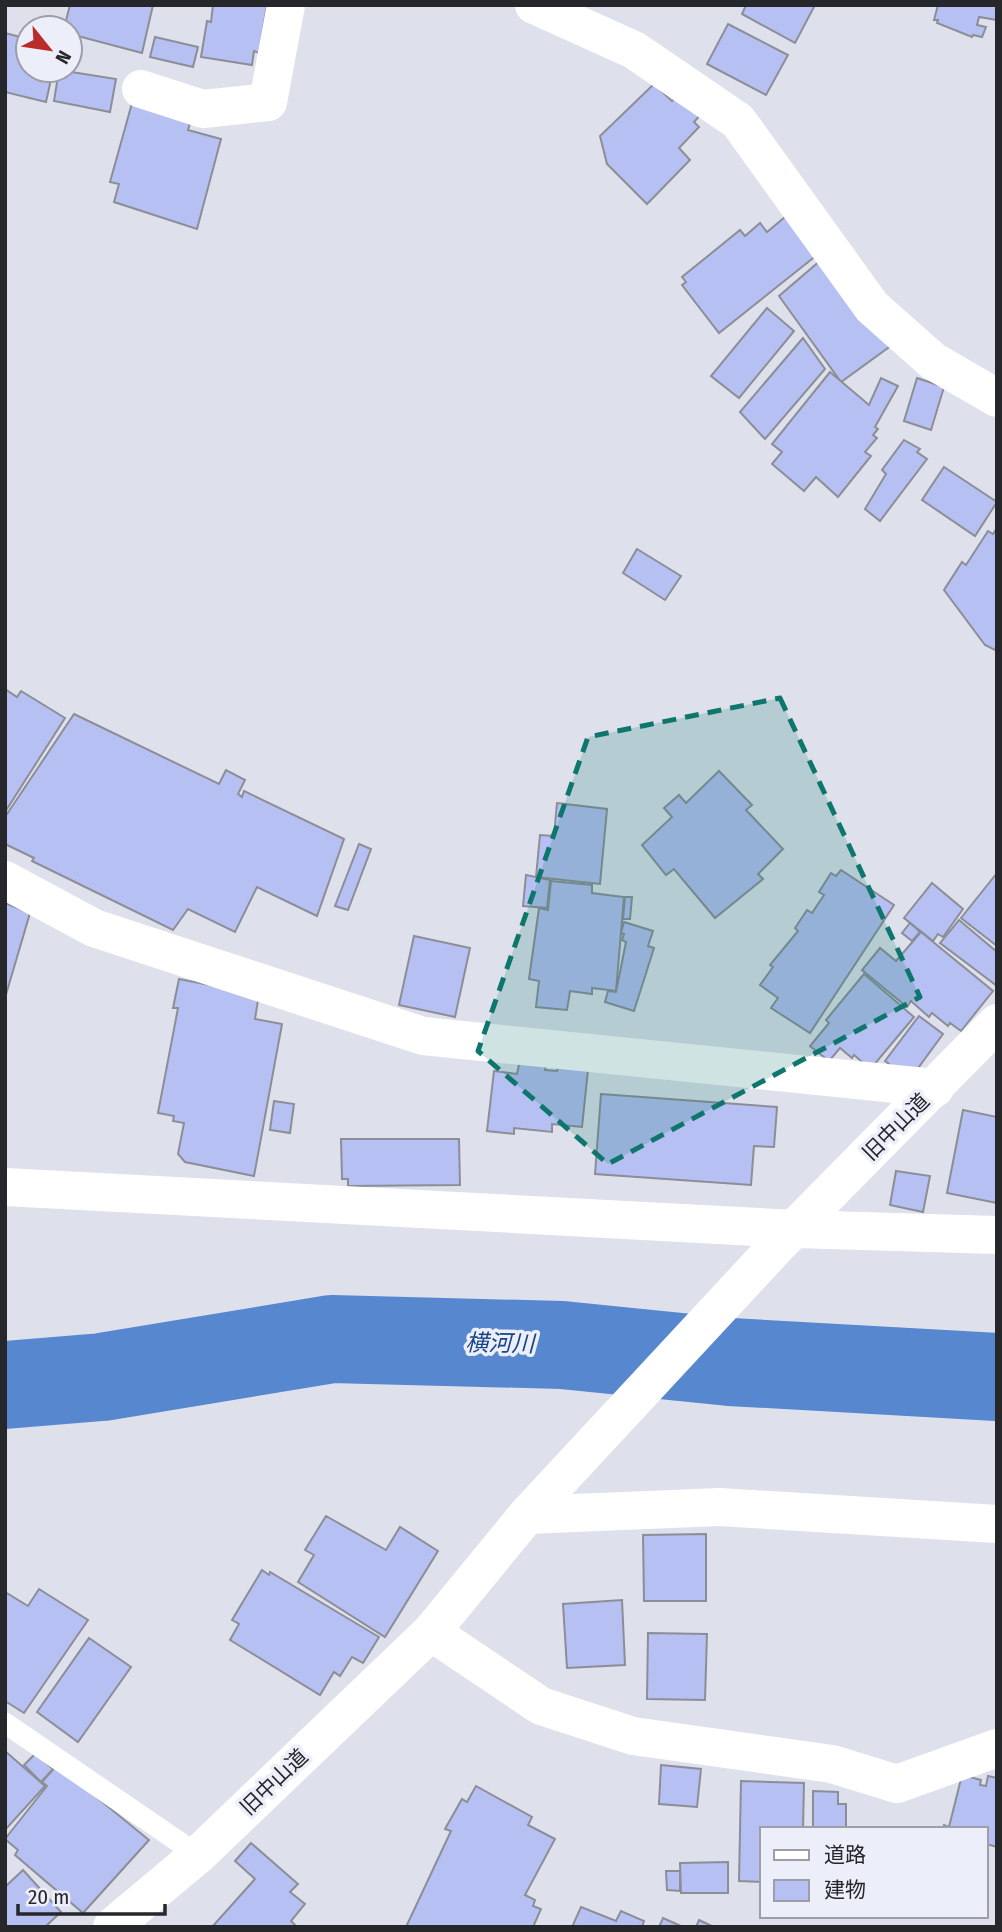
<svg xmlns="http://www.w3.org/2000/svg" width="1002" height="1932" font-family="'Fira Sans Condensed','Noto Sans JP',sans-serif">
	<rect width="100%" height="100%" fill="#dee1eb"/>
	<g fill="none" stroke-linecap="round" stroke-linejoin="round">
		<polyline stroke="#5787cf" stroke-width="88" points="5,1385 102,1377 332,1339 562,1345 730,1362 997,1377"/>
	</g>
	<g fill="#b7c0f3" stroke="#8c8e97" stroke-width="2">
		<polygon points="70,5 153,5 142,53 70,34 70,28 64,28"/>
		<polygon points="213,5 267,5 259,53 254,51 252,65 201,57 207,21 211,22"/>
		<polygon points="746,5 815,5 795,43 742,14"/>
		<polygon points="938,5 997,5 997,20 979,17 977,25 986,27 982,37 973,35 972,37 937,23 938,20 934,20"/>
		<polygon points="728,24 788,55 766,95 707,64"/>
		<polygon points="5,33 28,39 28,70 53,70 46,102 5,92"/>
		<polygon points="155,37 198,47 193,67 150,57"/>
		<polygon points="59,70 116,79 110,112 54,101"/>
		<polygon points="654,84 672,101 678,94 703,112 694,122 699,127 679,148 690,160 647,204 607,164 600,136"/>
		<polygon points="134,96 194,109 188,130 221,139 197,229 114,202 119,184 110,182"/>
		<polygon points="791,212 822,251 719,333 682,285 686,282 682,277 740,230 745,236 760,223 767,232"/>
		<polygon points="821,260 896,342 841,382 779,296"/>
		<polygon points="767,308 794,331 739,398 711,376"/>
		<polygon points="803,338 825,369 765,439 740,412"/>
		<polygon points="830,372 869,405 881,378 898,386 875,427 878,429 873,435 877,438 865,452 871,456 838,497 816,477 804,491 772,464 782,452 772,444"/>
		<polygon points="917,378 944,387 931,430 904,421"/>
		<polygon points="904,440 920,449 917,452 927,459 880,521 865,509 886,474 882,470"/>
		<polygon points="944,467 997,502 975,536 922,500"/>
		<polygon points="997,528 997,651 985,645 944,590 962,562 966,565 988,531 993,534"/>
		<polygon points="637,549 681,576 665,600 623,573"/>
		<polygon points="5,689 17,697 21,691 65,718 5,812"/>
		<polygon points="74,714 219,784 226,770 245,780 238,794 242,797 244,791 344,839 317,916 257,887 235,932 188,909 173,930 32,861 34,858 5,844 5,817"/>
		<polygon points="719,771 752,805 746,810 783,849 758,874 763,879 715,918 674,869 666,875 642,845 672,817 664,808 679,795 686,803"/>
		<polygon points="557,803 607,809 600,884 536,877 540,835 554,836"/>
		<polygon points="359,844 371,849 348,910 335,906"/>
		<polygon points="841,870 894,905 810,1033 771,1008 778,998 760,985 773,967 770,965 798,931 795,928 807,910 812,913 824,895 819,892 831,873 836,876"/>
		<polygon points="997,873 997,946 961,918"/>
		<polygon points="526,875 550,880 547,908 523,906"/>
		<polygon points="551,881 592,885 592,893 624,897 616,991 592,988 592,994 570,991 567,1010 536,1007 539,981 529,979 539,908 548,910"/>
		<polygon points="932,883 963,909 943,937 938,934 933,941 904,918"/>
		<polygon points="625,897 632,897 630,919 623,919"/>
		<polygon points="5,903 30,913 5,998"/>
		<polygon points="959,920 997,952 997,986 940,943"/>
		<polygon points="624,922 653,931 648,946 654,948 634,1011 605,1002 608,991 616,992 626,942 622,940 624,934 621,933"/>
		<polygon points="910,923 920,932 912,941 902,933"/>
		<polygon points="921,932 993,991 961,1031 950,1023 948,1026 932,1013 929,1017 911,1001 907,1007 862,970 880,948 896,961"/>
		<polygon points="414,936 470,948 455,1017 399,1005"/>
		<polygon points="864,974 914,1017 873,1066 867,1066 854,1055 852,1058 840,1048 829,1061 810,1046 829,1023 826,1020"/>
		<polygon points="179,979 245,992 258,1000 255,1019 282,1024 254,1176 185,1162 178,1154 184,1123 173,1121 174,1116 158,1113 178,1008 173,1008"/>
		<polygon points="919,1016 943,1034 910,1079 885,1061"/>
		<polygon points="520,1060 546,1064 545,1070 557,1071 558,1067 588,1070 582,1127 552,1124 552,1132 514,1128 514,1134 487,1131 494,1071 517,1074"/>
		<polygon points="601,1094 777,1107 774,1147 754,1146 751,1185 595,1174"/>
		<polygon points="274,1101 294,1104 290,1133 270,1130"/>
		<polygon points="963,1110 997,1117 997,1203 947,1193"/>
		<polygon points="341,1139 459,1139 460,1185 348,1186 348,1179 342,1179"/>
		<polygon points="896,1171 930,1176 923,1212 890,1205"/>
		<polygon points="326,1516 386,1550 400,1527 438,1551 385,1637 298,1582 314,1555 305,1550"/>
		<polygon points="706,1534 706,1601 644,1601 643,1535"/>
		<polygon points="262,1570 269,1575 270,1572 379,1637 363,1663 352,1657 340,1676 334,1672 320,1695 230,1640 239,1624 232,1620"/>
		<polygon points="39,1589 88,1620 24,1713 5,1701 5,1592 28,1606"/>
		<polygon points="622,1600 625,1665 567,1668 563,1604"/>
		<polygon points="648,1633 707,1634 705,1700 647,1699"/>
		<polygon points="89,1638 131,1667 78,1742 37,1712"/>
		<polygon points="5,1751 45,1786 5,1830"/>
		<polygon points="36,1753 53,1769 41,1782 24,1765"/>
		<polygon points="57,1765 149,1840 83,1913 15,1855 18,1850 5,1839 47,1786 42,1782"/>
		<polygon points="661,1765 701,1769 697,1807 659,1804"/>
		<polygon points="962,1775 981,1780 980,1785 986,1786 988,1776 997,1778 997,1847 986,1844 986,1829 943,1829 944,1825 949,1827"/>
		<polygon points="741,1781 804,1783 803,1829 762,1829 762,1882 739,1881"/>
		<polygon points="476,1786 532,1817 528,1825 555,1839 525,1895 535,1900 533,1906 541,1909 533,1927 406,1927 451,1831 445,1829 462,1799 467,1802"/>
		<polygon points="813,1791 838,1792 838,1804 846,1804 846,1829 813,1829"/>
		<polygon points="251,1843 298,1884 290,1892 305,1904 291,1921 297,1927 212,1927 255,1879 235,1861"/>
		<polygon points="728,1862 728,1893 681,1893 680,1863"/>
		<polygon points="23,1870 61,1912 45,1927 5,1927 5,1887"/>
		<polygon points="666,1871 680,1871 680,1891 667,1890"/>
		<polygon points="581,1907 616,1921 621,1911 644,1921 642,1927 572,1927"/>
		<polygon points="663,1918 683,1927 659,1927"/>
		<polygon points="699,1920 714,1927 696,1927"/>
	</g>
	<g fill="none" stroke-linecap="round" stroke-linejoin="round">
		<polyline stroke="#fff" stroke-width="21" points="5,1723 198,1855"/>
		<g stroke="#fff" stroke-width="38">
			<polyline points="534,5 634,50 738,121 872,307 933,361 997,398"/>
			<polyline points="141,89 203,109 268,102 286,5"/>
			<polyline points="5,880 94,928 423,1036 935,1088"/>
			<polyline points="5,1187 795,1229 997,1235"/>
			<polyline points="527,1515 719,1507 997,1524"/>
			<polyline points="431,1632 541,1706 633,1736 832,1764 897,1784 997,1748"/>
			<polyline points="112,1927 198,1855 431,1632 527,1515 776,1247 997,1023"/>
		</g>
	</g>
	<path fill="#0f766e" fill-opacity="0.2" stroke="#0f766e" stroke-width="5" stroke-dasharray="14 9" stroke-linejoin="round" d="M780,698L920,997L608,1164L478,1051L588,737Z"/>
	<g text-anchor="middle" stroke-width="7" stroke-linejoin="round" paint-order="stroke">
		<g font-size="21" fill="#26272b" stroke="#eceef9">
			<text transform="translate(896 1127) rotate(-45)" y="7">旧中山道</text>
			<text transform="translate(274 1782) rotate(-44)" y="7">旧中山道</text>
		</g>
		<g font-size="23" font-style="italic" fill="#164486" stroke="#eceef9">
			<text transform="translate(500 1343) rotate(1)" y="8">横河川</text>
		</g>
	</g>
	<rect width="1002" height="1932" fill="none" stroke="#26272b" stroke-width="14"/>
	<rect x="760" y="1827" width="228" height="91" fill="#eceef9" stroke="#9d9ea7" stroke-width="2"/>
	<rect x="774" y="1850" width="35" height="10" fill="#ffffff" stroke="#9d9ea7" stroke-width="2"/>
	<text x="824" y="1862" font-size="21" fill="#26272b">道路</text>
	<rect x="774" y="1880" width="35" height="21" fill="#b7c0f3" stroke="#9d9ea7" stroke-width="2"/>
	<text x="824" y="1897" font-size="21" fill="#26272b">建物</text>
	<g transform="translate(49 49) rotate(120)"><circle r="33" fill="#eceef9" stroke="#9d9ea7" stroke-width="2"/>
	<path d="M0-5L12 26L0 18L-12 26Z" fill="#ba2b29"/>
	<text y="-10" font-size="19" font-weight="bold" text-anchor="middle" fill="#26272b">N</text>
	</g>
	<path d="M18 1904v10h147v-10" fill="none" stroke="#26272b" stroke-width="3.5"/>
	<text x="28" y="1904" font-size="21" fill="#26272b" stroke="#eceef9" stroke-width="5" paint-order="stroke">20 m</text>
</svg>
